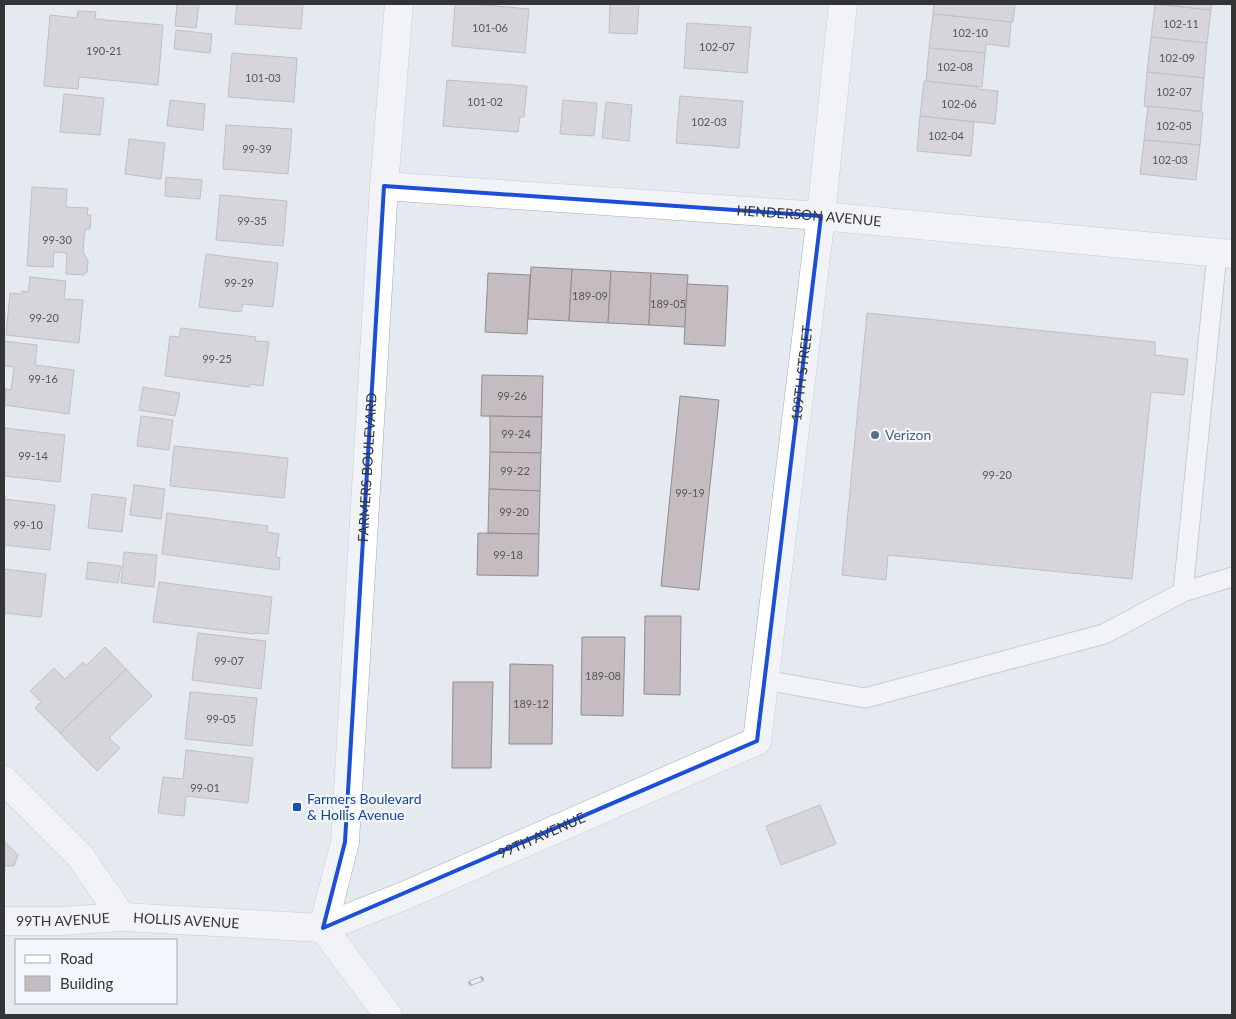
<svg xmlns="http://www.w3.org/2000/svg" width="1236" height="1019" font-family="Lato,sans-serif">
	<rect width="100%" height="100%" fill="#e5eaf0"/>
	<g fill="#c4bcc0" stroke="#938c8f">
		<polygon points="177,4 199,4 196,28 175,26"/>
		<polygon points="237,4 303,4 301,29 235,24"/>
		<polygon points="455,4 475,4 529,9 525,53 452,46"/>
		<polygon points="610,4 639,4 637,34 609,33"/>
		<polygon points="934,4 1015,4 1013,22 1011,22 933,14"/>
		<polygon points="1155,4 1211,10 1207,43 1151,37"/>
		<polygon points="1155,4 1212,4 1211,10"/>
		<polygon points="78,11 96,12 95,19 163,25 158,85 79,77 78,89 44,86 50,15 77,18"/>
		<polygon points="933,14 1011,22 1009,47 986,44 985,53 929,48"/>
		<polygon points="687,23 751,27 747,73 684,68"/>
		<polygon points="176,30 212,34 210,53 174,49"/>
		<polygon points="1151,37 1207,43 1204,78 1147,72"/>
		<polygon points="929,48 985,53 982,87 926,81"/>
		<polygon points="232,53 297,58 294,102 228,97"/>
		<polygon points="1147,72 1204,78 1201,111 1144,106"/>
		<polygon points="447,80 527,86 524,117 520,117 518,132 443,126"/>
		<polygon points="924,81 978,87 978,89 998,91 995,124 920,116"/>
		<polygon points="64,94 104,98 100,135 60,132"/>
		<polygon points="680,96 743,101 739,148 676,143"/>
		<polygon points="170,100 205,104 203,130 167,126"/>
		<polygon points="563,100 597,103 594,136 560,134"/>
		<polygon points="606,102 632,105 629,141 602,138"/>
		<polygon points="1148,106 1203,112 1200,145 1144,140"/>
		<polygon points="920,116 974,122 971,156 917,151"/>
		<polygon points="226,125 292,129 288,174 223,169"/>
		<polygon points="129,139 165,143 161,179 125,174"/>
		<polygon points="1144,140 1200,145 1196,180 1140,174"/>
		<polygon points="166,177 202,180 200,199 165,196"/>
		<polygon points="32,187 67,189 66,207 88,208 87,215 91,215 90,229 85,229 83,252 88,261 87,272 83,275 66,274 67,253 54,252 53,267 27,266"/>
		<polygon points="220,195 287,201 283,246 216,240"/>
		<polygon points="206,254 278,263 273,307 243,304 241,312 199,307"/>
		<polygon points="531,267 572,269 569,321 528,319"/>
		<polygon points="572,269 611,271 608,323 569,321"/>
		<polygon points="611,271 651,273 649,325 608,323"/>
		<polygon points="488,273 530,275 527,334 485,332"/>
		<polygon points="651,273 688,275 685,327 649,325"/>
		<polygon points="30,277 66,281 64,299 83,300 79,343 6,335 10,293 22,294 22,291 28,292"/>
		<polygon points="687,284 728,286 725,346 684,344"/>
		<polygon points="867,313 1155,342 1155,355 1188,359 1184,395 1151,392 1132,579 888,555 886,580 842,575"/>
		<polygon points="181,328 256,337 255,341 269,342 263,386 250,384 249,387 165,376 170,336 179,337"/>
		<polygon points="4,341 37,345 35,365 74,370 69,414 4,405 6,389 11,390 14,367 4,366"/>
		<polygon points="482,375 543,376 542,417 481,416"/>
		<polygon points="143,387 180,393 175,416 139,410"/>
		<polygon points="680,396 719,400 699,590 661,586"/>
		<polygon points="141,416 173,420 169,450 137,446"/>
		<polygon points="490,416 542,417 541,453 490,452"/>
		<polygon points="4,428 65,435 60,482 4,476"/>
		<polygon points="174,446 288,458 284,498 170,486"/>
		<polygon points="490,452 541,453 540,491 489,489"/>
		<polygon points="134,485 165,489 161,519 130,515"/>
		<polygon points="489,489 540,491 539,534 488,533"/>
		<polygon points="92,494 126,498 122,532 88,528"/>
		<polygon points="4,499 55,505 50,550 4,545"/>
		<polygon points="167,513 268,526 267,532 279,534 276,557 280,558 279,570 162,554"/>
		<polygon points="478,533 539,534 538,576 477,575"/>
		<polygon points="124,552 157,555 154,587 121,583"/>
		<polygon points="88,562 121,566 118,583 86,579"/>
		<polygon points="4,569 46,574 41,617 4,613"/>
		<polygon points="159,582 272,597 268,634 254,633 254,634 153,622"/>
		<polygon points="645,616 681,616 680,695 644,694"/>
		<polygon points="198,633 266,641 261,689 192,680"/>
		<polygon points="582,637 625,637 623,716 581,715"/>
		<polygon points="105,647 126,669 60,733 35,708 41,702 30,691 54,668 65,679 83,662 86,666"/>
		<polygon points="510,664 553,665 552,744 509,744"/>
		<polygon points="126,669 152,696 109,738 120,748 97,771 60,733"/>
		<polygon points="453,682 493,682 491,768 452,768"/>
		<polygon points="190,692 257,698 252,746 185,739"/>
		<polygon points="186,750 253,758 248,803 186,796 184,816 158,813 163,777 183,779"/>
		<polygon points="820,805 836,844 781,865 766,826"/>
		<polygon points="4,841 18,855 14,866 4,866"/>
	</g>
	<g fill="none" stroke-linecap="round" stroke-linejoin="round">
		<defs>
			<g id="service">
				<polyline points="1217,253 1183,592 1232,577"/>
				<polyline points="765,680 865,698 1104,634 1183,592"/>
			</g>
			<g id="minor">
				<path id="s1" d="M384,186L821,216L1232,254"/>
				<path id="s2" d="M4,780L80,856L122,917L323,928L406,895L757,741L821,216L843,4"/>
				<path id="s3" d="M4,921H62L122,917"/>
				<path id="s4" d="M323,928L345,842L384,186L399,4"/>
				<polyline points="323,928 388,1015"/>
			</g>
		</defs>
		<use href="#service" stroke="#a6aab0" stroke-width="21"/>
		<use href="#minor" stroke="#a6aab0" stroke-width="29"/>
		<use href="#service" stroke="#fff" stroke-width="19"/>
		<use href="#minor" stroke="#fff" stroke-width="28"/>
		<defs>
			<polyline id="rail" points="471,983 481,979"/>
		</defs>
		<use href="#rail" stroke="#6a6d70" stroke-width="5.5"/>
		<use href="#rail" stroke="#f2f7fd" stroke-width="4" stroke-dasharray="11" stroke-linecap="butt"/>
	</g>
	<path d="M0 0H1236V1019H0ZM384,186L821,216L757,741L323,928L345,842Z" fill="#e5eaf0" fill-opacity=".55" fill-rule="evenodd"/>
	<path fill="none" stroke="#1d4ed8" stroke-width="4" stroke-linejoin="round" d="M384,186L821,216L757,741L323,928L345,842Z"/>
	<circle fill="#5c6f8a" stroke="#f2f7fd" stroke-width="2" cx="875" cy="435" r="5"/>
	<rect fill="#1a4fb4" stroke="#f2f7fd" stroke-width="2" x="292" y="802" width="10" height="10" rx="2.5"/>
	<g text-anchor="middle" stroke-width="4.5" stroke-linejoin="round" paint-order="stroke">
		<g font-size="11" fill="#575759">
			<text x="1181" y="28">102-11</text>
			<text x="490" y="32">101-06</text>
			<text x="970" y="37">102-10</text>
			<text x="717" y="51">102-07</text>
			<text x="104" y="55">190-21</text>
			<text x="1177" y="62">102-09</text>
			<text x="955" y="71">102-08</text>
			<text x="263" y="82">101-03</text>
			<text x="1174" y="96">102-07</text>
			<text x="485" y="106">101-02</text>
			<text x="959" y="108">102-06</text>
			<text x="709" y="126">102-03</text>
			<text x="1174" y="130">102-05</text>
			<text x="946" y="140">102-04</text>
			<text x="257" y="153">99-39</text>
			<text x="1170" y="164">102-03</text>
			<text x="252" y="225">99-35</text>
			<text x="57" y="244">99-30</text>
			<text x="239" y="287">99-29</text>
			<text x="590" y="300">189-09</text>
			<text x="668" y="308">189-05</text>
			<text x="44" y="322">99-20</text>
			<text x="217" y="363">99-25</text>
			<text x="43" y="383">99-16</text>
			<text x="512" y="400">99-26</text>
			<text x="516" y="438">99-24</text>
			<text x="33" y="460">99-14</text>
			<text x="515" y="475">99-22</text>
			<text x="997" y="479">99-20</text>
			<text x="690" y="497">99-19</text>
			<text x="514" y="516">99-20</text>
			<text x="28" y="529">99-10</text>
			<text x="508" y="559">99-18</text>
			<text x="229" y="665">99-07</text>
			<text x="603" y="680">189-08</text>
			<text x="531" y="708">189-12</text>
			<text x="221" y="723">99-05</text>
			<text x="205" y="792">99-01</text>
		</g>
		<g font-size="14" fill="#333537" stroke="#f2f7fd">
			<text dy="5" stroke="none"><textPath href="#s1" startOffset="426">HENDERSON AVENUE</textPath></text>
			<text dy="5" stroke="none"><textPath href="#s2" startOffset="1226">189TH STREET</textPath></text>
			<text dy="5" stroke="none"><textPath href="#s4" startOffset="464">FARMERS BOULEVARD</textPath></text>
			<text dy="5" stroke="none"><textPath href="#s2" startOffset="620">99TH AVENUE</textPath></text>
			<text dy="5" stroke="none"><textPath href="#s3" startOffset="59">99TH AVENUE</textPath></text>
			<text dy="5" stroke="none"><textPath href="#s2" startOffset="246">HOLLIS AVENUE</textPath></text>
		</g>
		<g font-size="14" fill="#4e5e75" stroke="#f2f7fd" text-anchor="start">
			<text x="885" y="440">Verizon</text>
		</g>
		<g font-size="14" fill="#164399" stroke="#f2f7fd" text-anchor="start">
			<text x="307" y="804">Farmers Boulevard<tspan x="307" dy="16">&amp; Hollis Avenue</tspan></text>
		</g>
	</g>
	<rect width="1236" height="1019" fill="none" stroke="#333537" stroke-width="10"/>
	<rect x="15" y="939" width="162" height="65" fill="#f2f7fd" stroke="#a6a9ae"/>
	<rect x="25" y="955" width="25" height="8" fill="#ffffff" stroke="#a6a9ae"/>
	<text x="60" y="964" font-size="15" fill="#333537">Road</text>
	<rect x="25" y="976" width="25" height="15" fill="#c4bcc0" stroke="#a6a9ae"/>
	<text x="60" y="989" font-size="15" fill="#333537">Building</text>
</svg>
